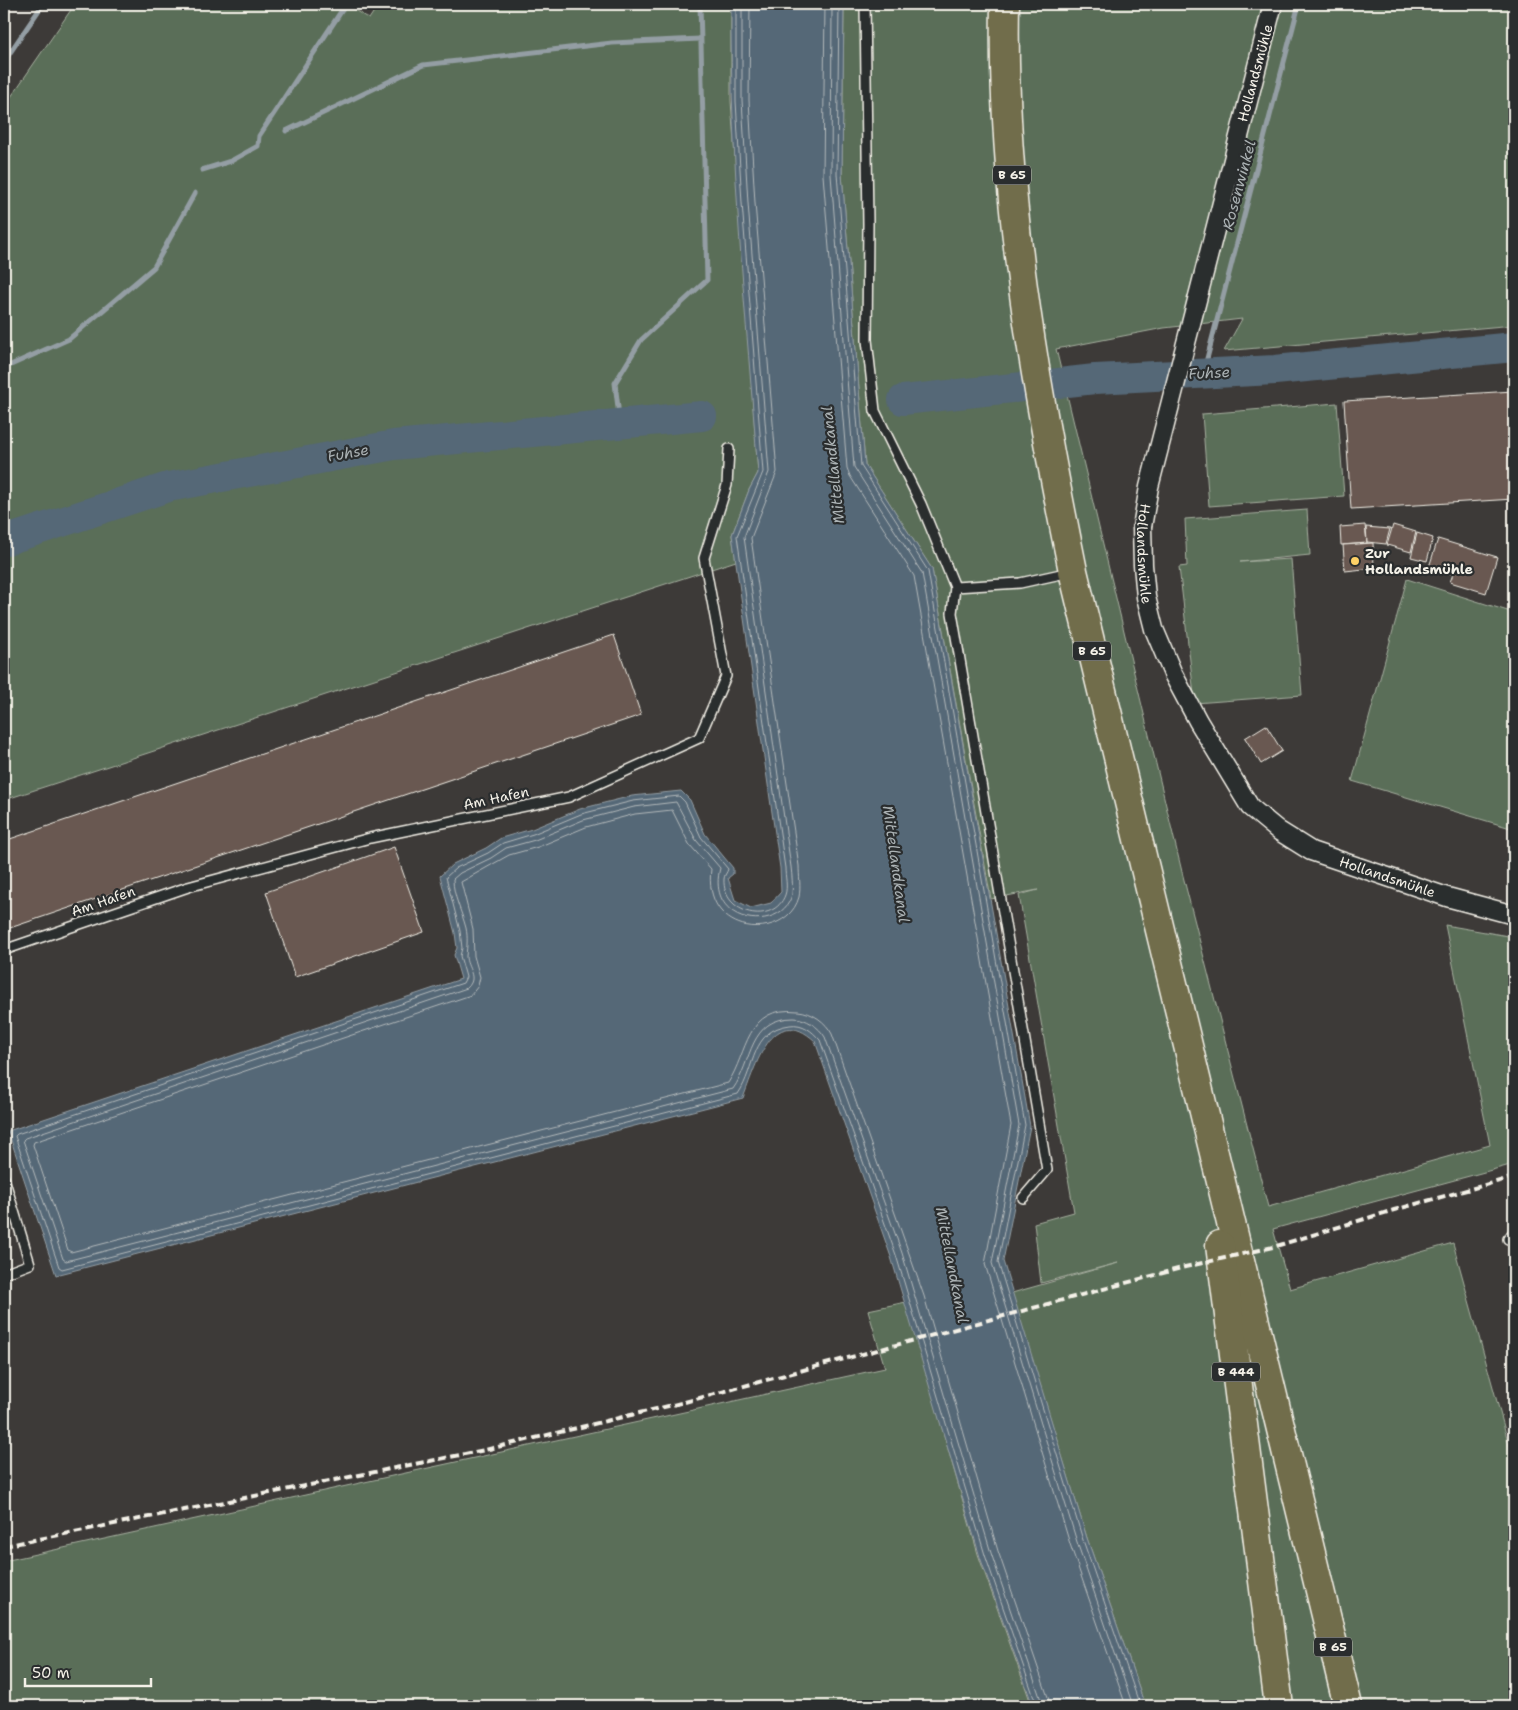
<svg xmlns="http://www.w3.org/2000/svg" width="1518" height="1710" font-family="'Shantell Sans',sans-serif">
	<rect width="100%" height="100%" fill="#3d3a38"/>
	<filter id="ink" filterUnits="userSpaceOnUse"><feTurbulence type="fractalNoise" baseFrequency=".02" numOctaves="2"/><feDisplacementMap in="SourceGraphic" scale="10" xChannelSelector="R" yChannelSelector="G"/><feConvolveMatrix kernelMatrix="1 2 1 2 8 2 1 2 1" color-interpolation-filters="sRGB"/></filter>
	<g filter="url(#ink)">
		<g fill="#5a6e59" stroke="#a7b0a0">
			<polygon points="75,4 345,4 369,19 379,4 731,4 731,101 758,473 749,490 732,535 736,561 4,800 4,107"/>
			<polygon points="844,4 1514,4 1514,325 1224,351 1242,319 1164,328 1056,349 1183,876 1268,1207 1490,1145 1445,925 1514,937 1514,1164 1273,1229 1290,1289 1453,1243 1514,1463 1514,1706 1145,1706 1087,1538 1012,1293 1118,1263 1041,1283 1034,1223 1074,1212 1019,895 1038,890 991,899 932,569 865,465 842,174"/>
			<polygon points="1337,403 1344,496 1209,506 1202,414"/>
			<polygon points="1307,510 1310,555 1240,562 1291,559 1302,695 1195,703 1179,567 1187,566 1185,519"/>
			<polygon points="1407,579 1514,613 1514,829 1352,781"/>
			<polygon points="906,1302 978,1554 1032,1706 4,1706 4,1561 885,1368 868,1310"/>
		</g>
		<path fill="#546777" stroke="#949ea4" d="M731,4H844L842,174L865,465L932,569L1030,1126L1003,1261L1087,1538L1145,1706H1033L980,1557L891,1257L815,1041C772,1001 755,1068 743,1098L56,1275L8,1131L461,979L454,955L457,948L455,933L440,876L453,864L486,848L501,838L532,829L580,809L632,796L681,791L690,800L705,834L733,868V874L728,878L735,900L751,908L771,903L781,892L780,868L732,535L749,490L758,473C746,316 730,161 731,4Z"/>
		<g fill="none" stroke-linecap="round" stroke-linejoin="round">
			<g stroke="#b4babb" stroke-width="1">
				<path d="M736,4V101L742,203L763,472L737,536L785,868C785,876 788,887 785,895C774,926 722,915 724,879C724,875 727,873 728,869L701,837L685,802L679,796L633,801L581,814L533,834L503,843L488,853L456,868L446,877L460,931L462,948L460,956L466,977L463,983L17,1134L15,1136L59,1267L62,1269L738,1094C756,1068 750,1030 790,1025C803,1023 812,1031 820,1040L896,1255L985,1555L1037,1706"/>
				<path d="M742,4V100L748,203L769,472L744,537L791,867C792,876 793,885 792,894C784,933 705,927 720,868L696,840L676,802L634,807L583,820L535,840L506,848L491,858L460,873L453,879C453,896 462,912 466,928C468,938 467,946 466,956C466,968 479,977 467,988L25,1138L23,1140L63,1259L66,1261L733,1089C753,1061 748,1018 794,1018C806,1018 819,1027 825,1037L902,1253L991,1553L1043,1706"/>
				<path d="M750,4L749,100L755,203L777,472L751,538L799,866C799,876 801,887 799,897C787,942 702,938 711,869L689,844L672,810L635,814L586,827L538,847L509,855L461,882L473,929L474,956L480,977L478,986L471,995L34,1142L33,1145L68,1250L71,1252L728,1083C748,1053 745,1005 798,1011C812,1012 826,1022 832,1034L924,1296L998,1551L1051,1706"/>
				<polyline points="825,4 823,175 847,468 850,476 914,576 1011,1125 985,1264 1070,1544 1126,1706"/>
				<polyline points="832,4 831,175 854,467 922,573 1019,1125 992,1263 1077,1542 1133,1706"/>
				<polyline points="839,4 837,174 861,466 928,571 1025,1125 998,1262 1083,1540 1140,1706"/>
			</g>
			<g stroke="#949ea4" stroke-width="5">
				<polyline points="5,60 43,4"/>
				<polyline points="286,131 423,65 612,43 700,39"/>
				<polyline points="202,170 231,161 258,146 259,136 346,4"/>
				<polyline points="4,368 69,339 154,267 195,193"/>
				<polyline points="1203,374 1299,4"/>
				<polyline points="620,424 615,383 641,340 707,280 700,4"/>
			</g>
			<g stroke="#546777" stroke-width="30">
				<polyline points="903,400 1095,379 1275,370 1514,347"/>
				<polyline points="4,541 168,487 394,445 702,416"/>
			</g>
		</g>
		<g fill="#695851" stroke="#f4f1e8">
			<polygon points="1514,391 1514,499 1351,509 1344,401"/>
			<polygon points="1365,525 1367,543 1341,545 1340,527"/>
			<polygon points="1393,525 1416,532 1411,552 1387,545"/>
			<polygon points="1366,527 1390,529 1386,544 1367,542"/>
			<polygon points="1417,533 1433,538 1427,561 1411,557"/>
			<polygon points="1438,539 1497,557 1486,593 1450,582 1453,574 1429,567"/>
			<polygon points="1373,543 1374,568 1345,571 1343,545"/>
			<polygon points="614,635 641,715 4,930 4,841"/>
			<polygon points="1266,725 1282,751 1261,764 1245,738"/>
			<polygon points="394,847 424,932 295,977 266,892"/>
		</g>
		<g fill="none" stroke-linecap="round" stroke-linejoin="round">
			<defs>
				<g id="service">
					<polyline points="865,4 868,224 867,340 875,411 921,504 955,587 952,613 1047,1170 1023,1198"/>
					<polyline points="955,587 1020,583 1070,572"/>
					<polyline points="4,950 188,887 370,838 569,797 699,738 726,676 704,558 727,485 729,449"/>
					<polyline points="4,1178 30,1264 4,1274"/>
					<polyline points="1508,1239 1514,1232"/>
				</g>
				<g id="minor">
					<path id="s1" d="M1273,4L1149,487L1142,527L1143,565L1146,597L1154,629L1173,674L1198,721L1250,807L1279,831L1311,851L1447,897L1514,915"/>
				</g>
				<g id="primary">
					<path d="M1005,4C1001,195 1035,385 1073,571L1348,1706"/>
					<polyline points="1220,1245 1279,1706"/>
				</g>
			</defs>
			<use href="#service" stroke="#f4f1e8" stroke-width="12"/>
			<use href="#minor" stroke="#f4f1e8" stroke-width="21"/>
			<use href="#primary" stroke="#f4f1e8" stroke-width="31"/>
			<use href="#service" stroke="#2a2d2e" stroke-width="9"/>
			<use href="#minor" stroke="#2a2d2e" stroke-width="18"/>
			<use href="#primary" stroke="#716d4b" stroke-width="28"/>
			<polyline stroke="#f4f1e8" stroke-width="4" stroke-dasharray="8 4" stroke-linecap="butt" points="4,1546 485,1450 681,1403 1185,1267 1273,1247 1394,1210 1514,1177"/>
		</g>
	</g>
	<circle fill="#ffd166" stroke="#2a2d2e" stroke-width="2" cx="1355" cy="561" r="5"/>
	<g text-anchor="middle" stroke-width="4.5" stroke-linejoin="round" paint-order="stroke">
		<g fill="#2a2d2e" stroke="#b7b6b0" stroke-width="1">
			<rect x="993" y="165.5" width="38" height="19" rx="4"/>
			<rect x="1073" y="641.5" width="38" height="19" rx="4"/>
			<rect x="1212" y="1362.5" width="48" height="19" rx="4"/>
			<rect x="1314" y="1637.5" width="38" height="19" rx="4"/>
		</g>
		<g font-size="12" font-weight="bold" fill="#f4f1e8">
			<text x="1012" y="179">B 65</text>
			<text x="1092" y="655">B 65</text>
			<text x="1236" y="1376">B 444</text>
			<text x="1333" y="1651">B 65</text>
		</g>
		<g font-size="14" fill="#f4f1e8" stroke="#2a2d2e">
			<text transform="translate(1255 73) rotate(-75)" y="5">Hollandsmühle</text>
			<text dy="5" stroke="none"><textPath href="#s1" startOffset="566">Hollandsmühle</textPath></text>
			<text transform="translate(496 798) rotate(-12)" y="5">Am Hafen</text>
			<text dy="5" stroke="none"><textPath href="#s1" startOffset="1001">Hollandsmühle</textPath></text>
			<text transform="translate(103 901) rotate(-19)" y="5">Am Hafen</text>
		</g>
		<g font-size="14" font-weight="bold" fill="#f4f1e8" stroke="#2a2d2e" text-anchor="start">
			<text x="1365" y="558">Zur<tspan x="1365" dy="16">Hollandsmühle</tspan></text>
		</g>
		<g font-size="15" font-style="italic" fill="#acb3b5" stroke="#2a2d2e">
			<text transform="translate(1239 185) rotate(-75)" y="5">Rosenwinkel</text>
			<text transform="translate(1209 373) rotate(-3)" y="5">Fuhse</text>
			<text transform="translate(348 453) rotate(-10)" y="5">Fuhse</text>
			<text transform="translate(833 465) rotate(-96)" y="5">Mittellandkanal</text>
			<text transform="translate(896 864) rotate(82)" y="5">Mittellandkanal</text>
			<text transform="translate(952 1265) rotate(79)" y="5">Mittellandkanal</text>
		</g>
	</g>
	<rect width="1518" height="1710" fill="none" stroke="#2a2d2e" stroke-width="20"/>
	<rect x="10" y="10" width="1498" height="1690" fill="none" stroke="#f4f1e8" stroke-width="2" filter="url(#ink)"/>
	<path d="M25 1678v8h126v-8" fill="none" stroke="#f4f1e8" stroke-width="2.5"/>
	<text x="32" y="1678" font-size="15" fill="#f4f1e8" stroke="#2a2d2e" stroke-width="4" paint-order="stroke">50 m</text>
</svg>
